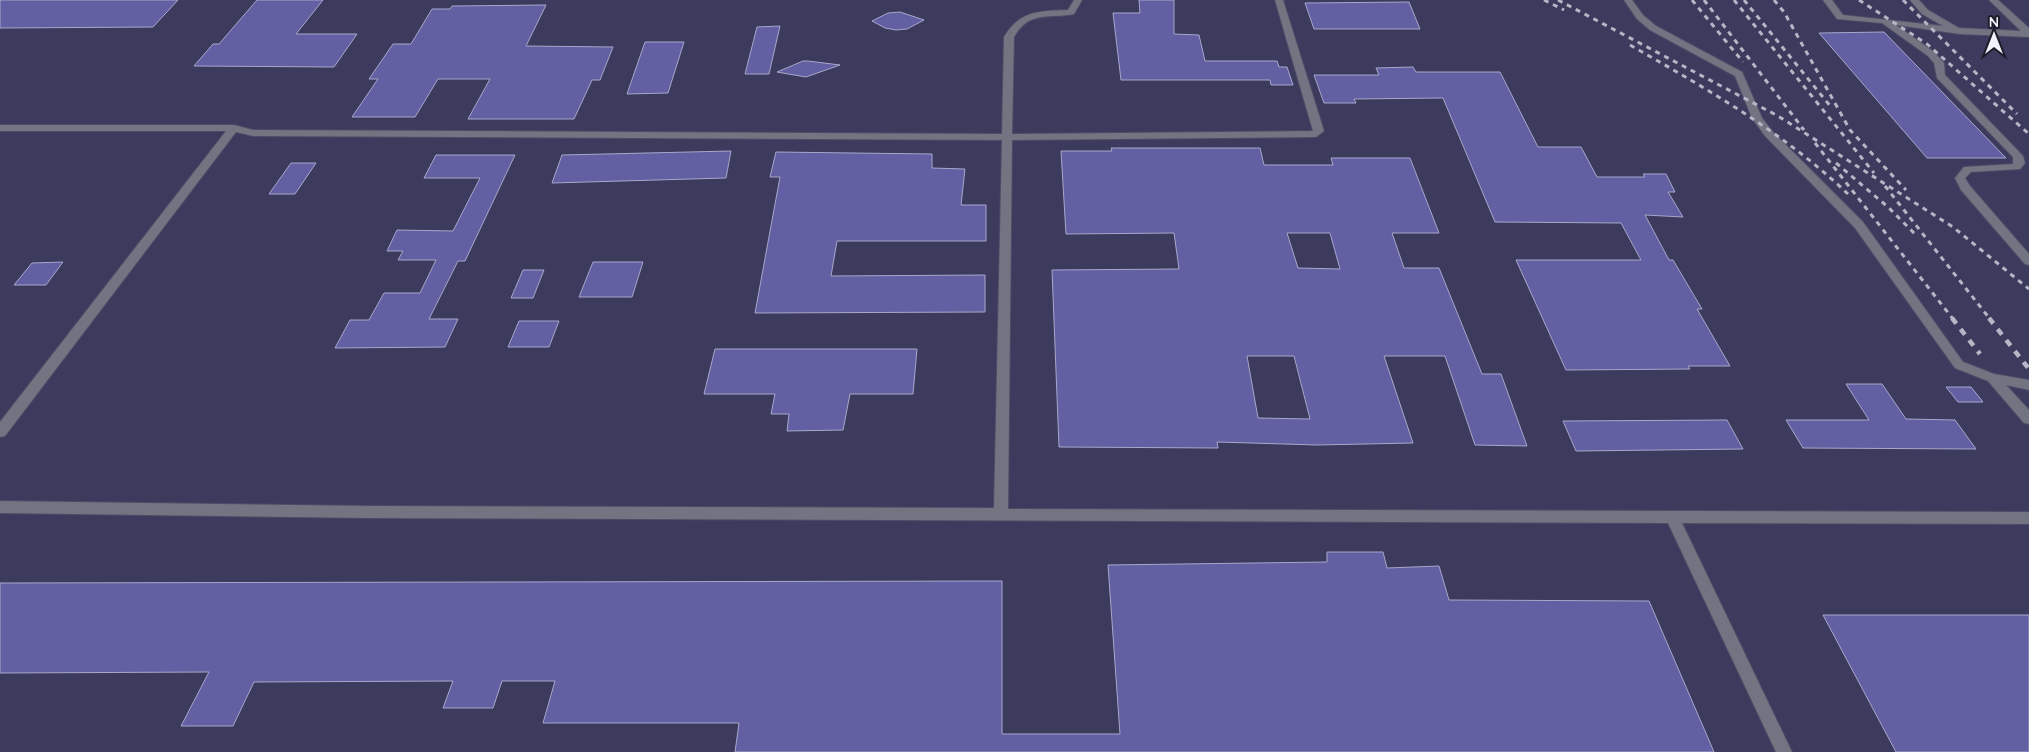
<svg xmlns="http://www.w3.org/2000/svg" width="2029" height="752" font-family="Quicksand,sans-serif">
	<rect width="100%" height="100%" fill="#33324f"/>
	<rect fill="#3c3b5e" x="0" y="0" width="2029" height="752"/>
	<g fill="#625fa2" stroke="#a7a8cb" fill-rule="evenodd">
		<polygon points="0,0 178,0 153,27 0,28"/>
		<polygon points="257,0 323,0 296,34 357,34 334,67 194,66 213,44 219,44"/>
		<polygon points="1139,0 1174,0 1174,34 1199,35 1205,61 1277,61 1279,67 1287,67 1293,85 1271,85 1270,80 1121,80 1113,13 1140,13"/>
		<polygon points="1409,2 1420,29 1314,29 1305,3"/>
		<polygon points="546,5 526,46 613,47 600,80 592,80 574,119 468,119 490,79 438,79 415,117 352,117 378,79 369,79 393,44 411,44 432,9 450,9 452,6"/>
		<polygon points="900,12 924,20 907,29 896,30 885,28 872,21 888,13"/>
		<polygon points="780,26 769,74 745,74 757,27"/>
		<polygon points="1884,32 2006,158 1927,158 1819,33"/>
		<polygon points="645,42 684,42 668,93 627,94"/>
		<polygon points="803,61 808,61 840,65 806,77 777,72"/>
		<polygon points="1413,67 1416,72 1500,72 1538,147 1581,147 1597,177 1645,177 1643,174 1666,174 1675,192 1668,192 1683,217 1645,215 1669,260 1673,260 1702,309 1697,309 1730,366 1688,366 1690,369 1566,370 1516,260 1641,260 1621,223 1495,222 1443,98 1354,99 1356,103 1324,103 1314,75 1379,75 1376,68"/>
		<path d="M1111,148H1260L1264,165H1333L1331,158H1410L1439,233H1392L1404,268H1439L1482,374H1501L1527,446L1475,445L1445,356H1384L1413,443L1317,445L1217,442L1218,448L1059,447L1052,270L1179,269L1174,233L1066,234L1061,151H1112ZM1287,233H1330L1340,269L1298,268ZM1247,356H1294L1310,419L1258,418Z"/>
		<polygon points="731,151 726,178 552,183 562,155"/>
		<polygon points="776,152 932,154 932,168 965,169 961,205 986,205 986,241 837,241 831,276 985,275 985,312 755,313 780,177 770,177"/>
		<polygon points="436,155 515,155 465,261 458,261 429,319 458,319 445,347 335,348 350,320 369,320 384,293 420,293 436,260 398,260 403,251 387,251 397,230 453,231 480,178 424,178"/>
		<polygon points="291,163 316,163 295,194 269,194"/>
		<polygon points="63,262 46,285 14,285 32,263"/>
		<polygon points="593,262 643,262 632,297 579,297"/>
		<polygon points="523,270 544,270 533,298 511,298"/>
		<polygon points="519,321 559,321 549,347 508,347"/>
		<polygon points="715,349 917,349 913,394 850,394 843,430 787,431 789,414 771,414 775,394 704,394"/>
		<polygon points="1846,384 1882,384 1906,419 1955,420 1976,449 1803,448 1786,420 1869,420"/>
		<polygon points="1946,387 1971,387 1983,402 1958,402"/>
		<polygon points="1727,420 1743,449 1576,451 1563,421"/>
		<polygon points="1327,552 1383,552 1387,568 1439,566 1449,600 1649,601 1714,752 735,752 739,723 543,723 555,681 502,681 493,708 443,708 453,681 254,682 233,726 181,726 209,672 0,673 0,583 1002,581 1002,734 1120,734 1108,565 1327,562"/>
		<polygon points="1823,615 2029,615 2029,752 1896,752"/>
	</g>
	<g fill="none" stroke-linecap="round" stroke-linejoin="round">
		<defs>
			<g id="service">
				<path d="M1074,0H1082L1074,14C1049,19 1029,10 1014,37L1012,134L1313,131L1275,0H1283L1324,131L1316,137L1012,140L1008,509L2029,512V524L1682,523L1792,752H1776L1668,523L369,518L0,513V501L369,506L994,508L1002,140L253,136L236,132L5,436L0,437V422L226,131H0V125H234L253,130L1002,134L1004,37C1020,10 1040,11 1068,10Z"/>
				<polygon points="1624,0 1632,0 1643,15 1656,26 1742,72 1762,118 1773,132 1863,222 1963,362 1994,374 2029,380 2029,390 2006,385 2029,410 2029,424 2024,423 1988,381 1955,368 1855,228 1765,136 1752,118 1735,76 1650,30 1637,19"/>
				<polygon points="1823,0 1832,0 1843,15 1943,26 1922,14 1910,0 1919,0 1928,10 1959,28 2021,31 1989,0 1998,0 2029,28 2029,37 1960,34 1896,25 1934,52 1944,63 1945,75 2023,156 2025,163 2020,169 1971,172 1965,178 1970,186 2029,254 2029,265 2025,264 1961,190 1955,178 1964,167 2013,164 2013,157 1937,78 1934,63 1928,56 1882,23 1837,19"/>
			</g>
		</defs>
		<use href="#service" stroke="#4e4d67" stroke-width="2"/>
		<use href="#service" fill="#737482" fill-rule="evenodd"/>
		<g stroke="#b6b6c6" stroke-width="3" stroke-dasharray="5 5" stroke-linecap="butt">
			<polyline points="1544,0 1564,10"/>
			<polyline points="1558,0 1778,116 1953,227 2029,289"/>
			<polyline points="1692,0 1743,62"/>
			<polyline points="1704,0 1804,130"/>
			<polyline points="1734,0 1874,173"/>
			<polyline points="1744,0 1831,107"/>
			<polyline points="1774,0 1784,12 1850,130 1906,190"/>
			<polyline points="1859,0 1927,44 2029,134"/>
			<polyline points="1903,0 2017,114"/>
			<path d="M1630,45C1707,89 1783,132 1848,194"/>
			<polyline points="1815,143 1953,319"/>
			<polyline points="1836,163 1888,207 1916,235"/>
			<polyline points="1885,186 1990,319"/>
		</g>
		<g stroke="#b6b6c6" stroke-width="4.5" stroke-dasharray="7 7" stroke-linecap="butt">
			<polyline points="1952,318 1980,354"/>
			<polyline points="1989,318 2029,369"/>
		</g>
	</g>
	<g transform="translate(1994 35)" stroke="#1c1c29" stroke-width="4" paint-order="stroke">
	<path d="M0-4L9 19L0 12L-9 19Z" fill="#f2f2fd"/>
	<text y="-8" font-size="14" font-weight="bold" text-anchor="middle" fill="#f2f2fd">N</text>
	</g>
</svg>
